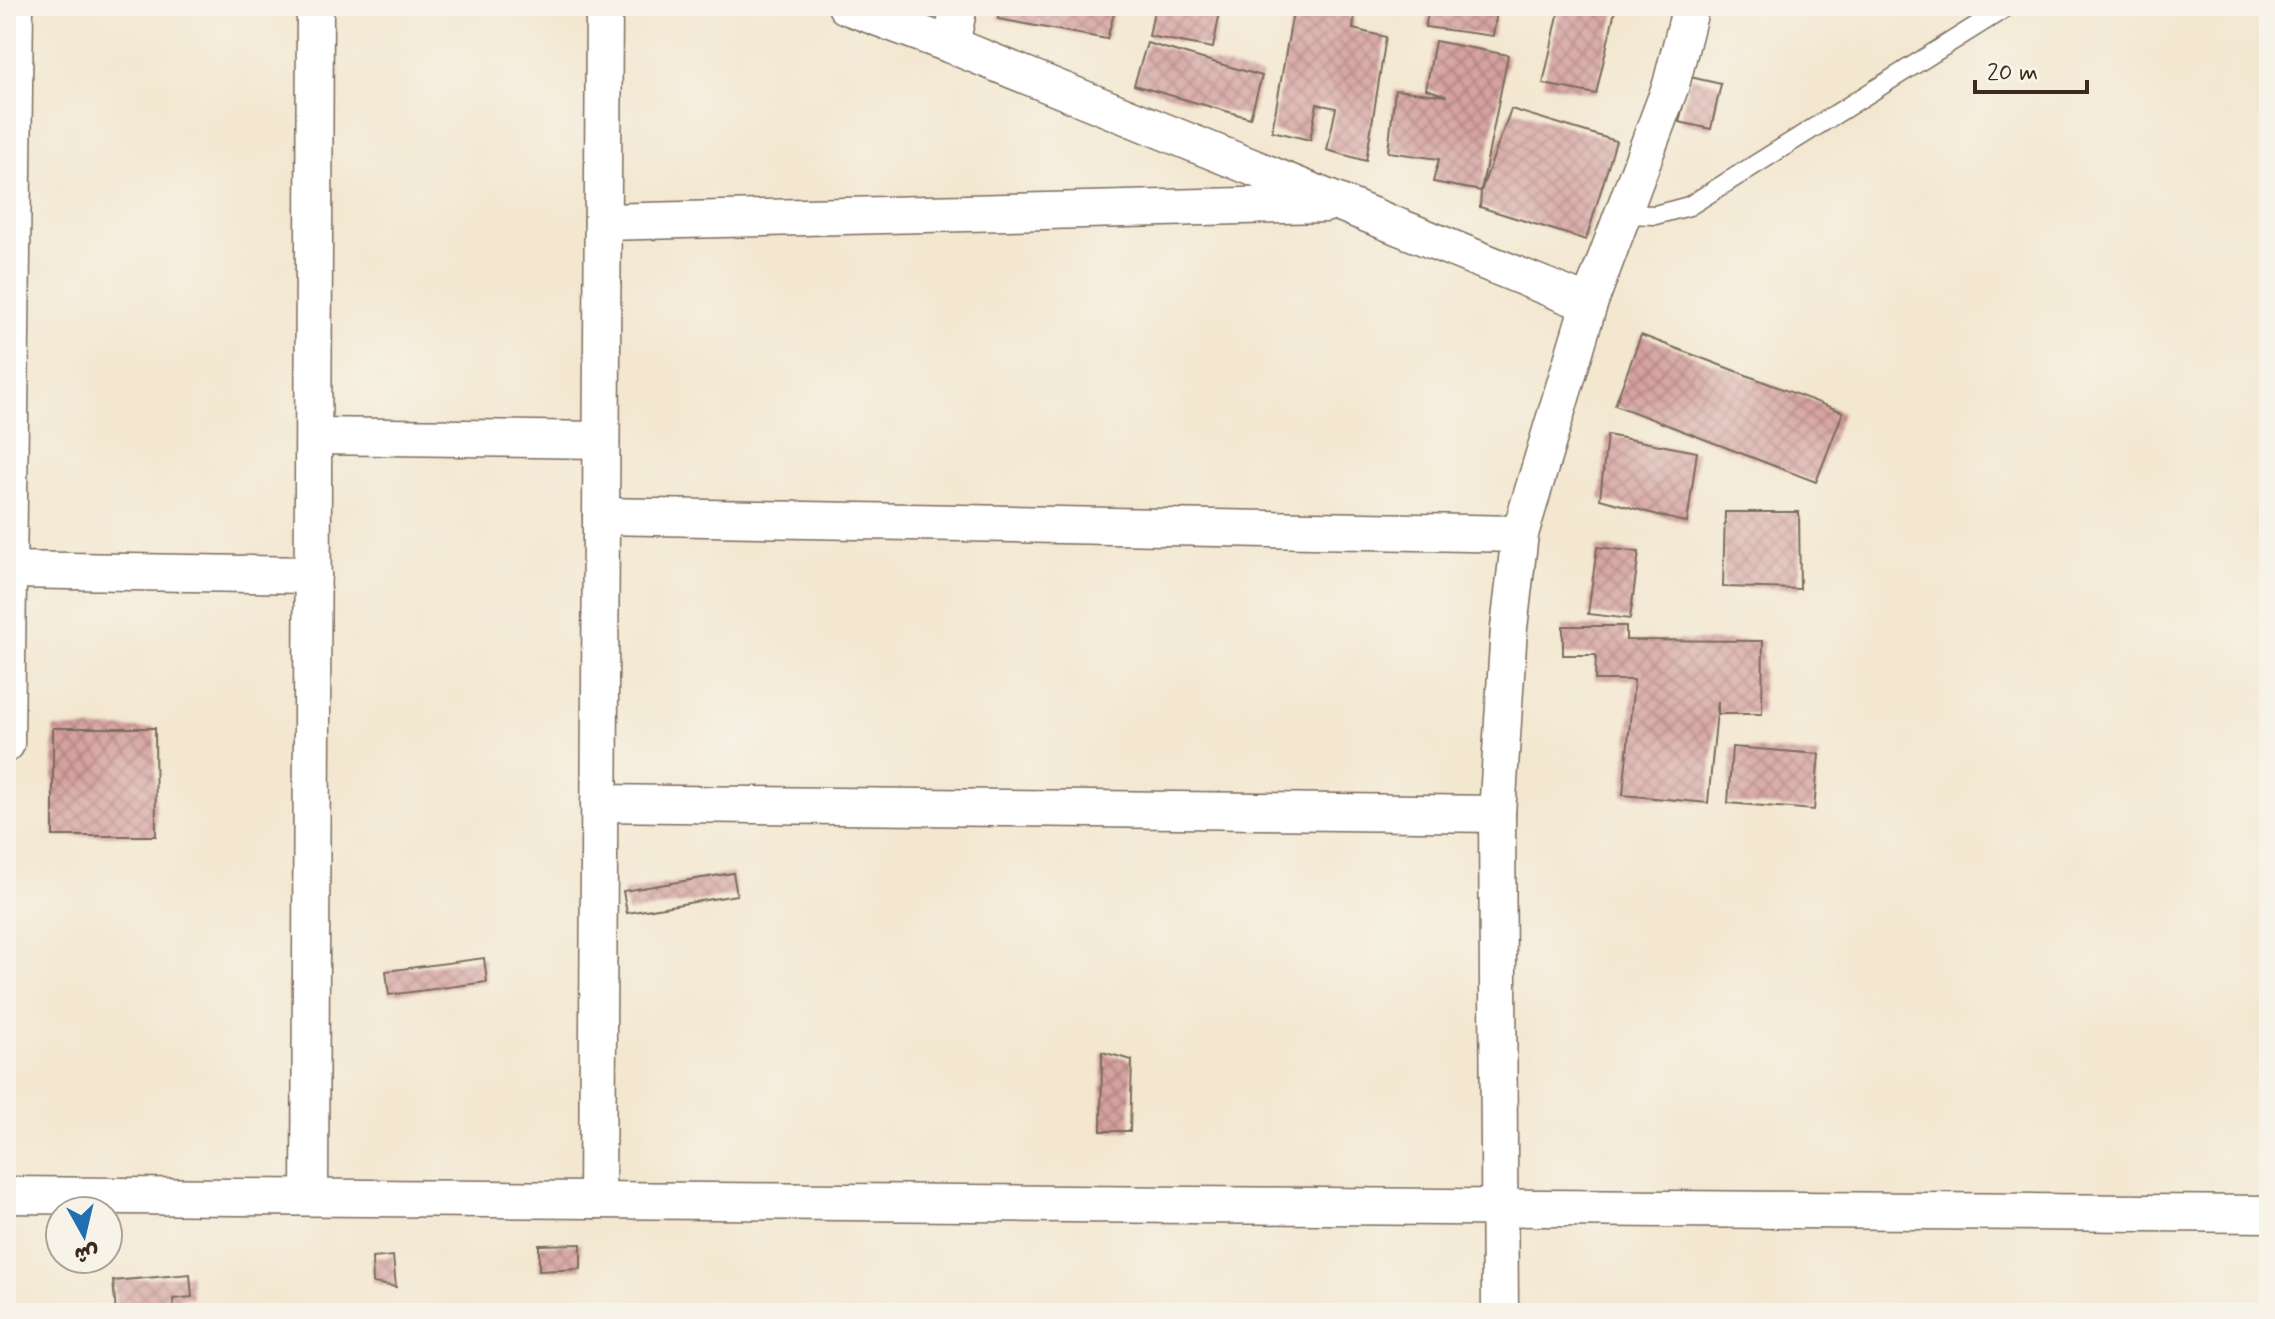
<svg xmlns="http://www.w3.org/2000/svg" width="2275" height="1319" font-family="Mynerve,'Playpen Sans Arabic',sans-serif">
	<defs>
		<pattern id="building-cross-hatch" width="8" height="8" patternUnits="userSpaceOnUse" patternTransform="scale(2)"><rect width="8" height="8" fill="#d6a2a0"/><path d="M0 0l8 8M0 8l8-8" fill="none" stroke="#af8482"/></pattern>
	</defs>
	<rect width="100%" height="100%" fill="#f7f3e8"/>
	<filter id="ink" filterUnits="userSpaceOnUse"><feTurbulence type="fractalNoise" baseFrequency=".0125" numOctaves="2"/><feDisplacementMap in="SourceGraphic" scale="16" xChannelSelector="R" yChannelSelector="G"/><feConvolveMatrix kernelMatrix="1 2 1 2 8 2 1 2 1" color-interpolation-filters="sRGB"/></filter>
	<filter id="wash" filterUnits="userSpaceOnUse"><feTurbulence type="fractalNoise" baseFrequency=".006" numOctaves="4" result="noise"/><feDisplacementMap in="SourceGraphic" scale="32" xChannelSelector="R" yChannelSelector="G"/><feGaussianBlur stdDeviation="1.8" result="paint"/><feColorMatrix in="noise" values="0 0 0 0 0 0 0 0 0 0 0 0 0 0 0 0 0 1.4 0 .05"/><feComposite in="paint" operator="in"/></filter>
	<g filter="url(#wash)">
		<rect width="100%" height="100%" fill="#f3e7d0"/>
		<g id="blocks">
			<g fill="url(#building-cross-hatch)">
				<polygon points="1000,6 1116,6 1107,39 998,19"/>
				<polygon points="1155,6 1221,6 1213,48 1149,36"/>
				<polygon points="1294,6 1356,6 1353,29 1386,37 1366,161 1327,150 1336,108 1317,104 1310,140 1272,131"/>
				<polygon points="1430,6 1498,6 1493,36 1425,27"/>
				<polygon points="1560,6 1616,6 1596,94 1543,84"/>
				<polygon points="1435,41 1508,55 1481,191 1433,182 1439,159 1388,152 1395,90 1447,96 1426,89"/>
				<polygon points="1147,43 1262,76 1250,118 1134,85"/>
				<polygon points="1690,77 1721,84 1711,129 1679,122"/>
				<polygon points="1511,109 1616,141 1586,240 1480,207 1481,191"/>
				<polygon points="1641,335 1843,412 1816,482 1615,405"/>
				<polygon points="1607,435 1697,452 1687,523 1600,499"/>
				<polygon points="1725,512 1799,512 1800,589 1723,587"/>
				<polygon points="1597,547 1639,552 1630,619 1588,614"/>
				<polygon points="1563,626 1626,626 1626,640 1763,641 1762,714 1718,714 1718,701 1708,803 1623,795 1634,680 1595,680 1596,655 1563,655"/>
				<polygon points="53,728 155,728 156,836 53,836"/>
				<polygon points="1732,747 1819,754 1814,810 1728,803"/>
				<polygon points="733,873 737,895 627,913 623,891"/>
				<polygon points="484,958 487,982 389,995 386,971"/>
				<polygon points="1102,1052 1132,1060 1130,1131 1101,1131"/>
				<polygon points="581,1244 581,1269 539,1271 539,1245"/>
				<polygon points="393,1256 396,1287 373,1283 372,1258"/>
				<polygon points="190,1274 192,1297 173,1299 174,1313 116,1313 113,1281"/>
			</g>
		</g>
	</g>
	<g filter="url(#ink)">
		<use href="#blocks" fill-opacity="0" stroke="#7b6c5c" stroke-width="2"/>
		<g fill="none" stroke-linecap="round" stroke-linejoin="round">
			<defs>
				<polyline id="service" points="1623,214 1655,215 1689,206 2008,6"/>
				<g id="minor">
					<polyline points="846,6 951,45 1589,304"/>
					<polyline points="951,45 959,6"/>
					<polyline points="603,222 1325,204"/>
					<polyline points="314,436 601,440"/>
					<polyline points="601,516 1520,534"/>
					<polyline points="8,570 313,575"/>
					<polyline points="6,744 15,6"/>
					<polyline points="599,803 1497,814"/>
					<polyline points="6,1195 2269,1214"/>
					<polyline points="310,1197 315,6"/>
					<polyline points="597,1200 604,6"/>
					<polyline points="1500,1313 1497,814 1509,628 1520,534 1589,304 1671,85 1691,6"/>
				</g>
			</defs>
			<use href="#service" stroke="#7b6c5c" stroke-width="21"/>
			<use href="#minor" stroke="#7b6c5c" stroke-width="39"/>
			<use href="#service" stroke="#fff" stroke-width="18"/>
			<use href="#minor" stroke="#fff" stroke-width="36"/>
		</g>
	</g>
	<rect width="2275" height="1319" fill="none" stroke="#f7f3e8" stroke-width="32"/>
	<g transform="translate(84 1235) rotate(172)"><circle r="38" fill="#f7f3e8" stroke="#aca397" stroke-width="2"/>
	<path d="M0-6L14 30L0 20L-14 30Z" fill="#1f6fb2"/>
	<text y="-12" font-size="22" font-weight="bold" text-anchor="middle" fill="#3b2a1e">ش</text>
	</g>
	<path d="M1975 80v12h112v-12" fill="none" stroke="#3b2a1e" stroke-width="4"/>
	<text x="1987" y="80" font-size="24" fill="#3b2a1e" stroke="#f7f3e8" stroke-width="6" paint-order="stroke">20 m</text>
</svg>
